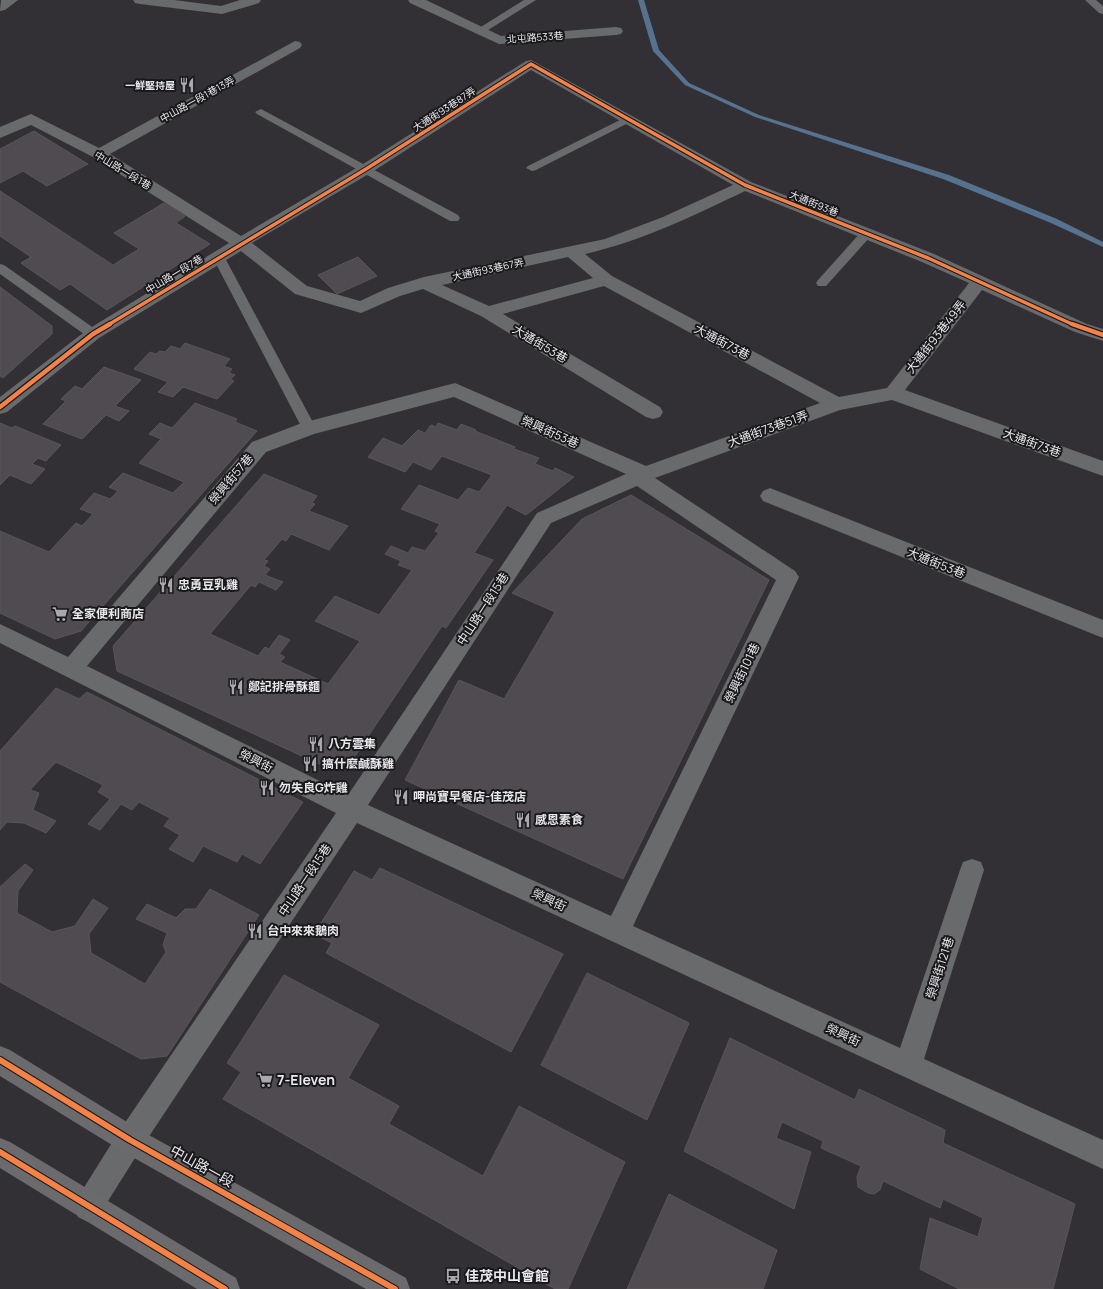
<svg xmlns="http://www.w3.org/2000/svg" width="1103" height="1289" font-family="Manrope,'Noto Sans TC',sans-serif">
	<rect width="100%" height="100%" fill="#323034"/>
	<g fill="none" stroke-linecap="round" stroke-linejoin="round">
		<polygon fill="#56728f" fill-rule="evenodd" points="638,0 644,0 659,50 689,83 759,115 949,175 1057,219 1103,242 1103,247 1051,223 943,179 755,117 685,85 653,51"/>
	</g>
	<g fill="#504a51" stroke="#585659">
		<polygon points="34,131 88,164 47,186 23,171 0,183 0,149"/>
		<polygon points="0,191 113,265 139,249 114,233 164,203 185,216 176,223 210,244 107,310 70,284 60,290 21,263 31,257 0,236"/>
		<polygon points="358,257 377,276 337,294 318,275"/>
		<polygon points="0,287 52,326 52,334 3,378 0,376"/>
		<polygon points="185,343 230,359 224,366 232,369 229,373 235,375 230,379 234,381 217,399 183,387 173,397 158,392 168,382 134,369 150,352 156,354 160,351 165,352 171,346 180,349"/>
		<polygon points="104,367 141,380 115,406 129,411 119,421 106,415 82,439 43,424 66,401 61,399 75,386 82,389"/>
		<polygon points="195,403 237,419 235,422 257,431 81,631 55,639 0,613 0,531 49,552 76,523 82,526 93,514 80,509 94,493 110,499 118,491 109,487 123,473 173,493 184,482 139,463 161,439 149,434 160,423 172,428"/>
		<polygon points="0,423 12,428 15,426 61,445 46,461 38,458 32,464 45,469 31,484 10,475 0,485"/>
		<polygon points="438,423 457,430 461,424 476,430 475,431 515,447 514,449 539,458 535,464 553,471 555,468 574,477 526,515 507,505 474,553 493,560 446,628 442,626 351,762 328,768 117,671 113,646 264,474 317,496 312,503 315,504 309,511 348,526 329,550 291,534 286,541 282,539 264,560 268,561 264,566 270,569 265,575 283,582 276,590 259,582 255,587 251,585 210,634 258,656 265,647 269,649 279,635 290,640 279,654 285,657 280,662 328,684 360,641 315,621 335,596 379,615 412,570 398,565 401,561 385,554 391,546 408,553 412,547 425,551 439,533 435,531 440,524 401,509 419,485 458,500 468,488 479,492 492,475 442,456 431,470 413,462 405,472 368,457 383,438 402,446 418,430 425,433 431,425 436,427"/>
		<polygon points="631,495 769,580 623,879 405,780 459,680 504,699 555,612 512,593 582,519"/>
		<polygon points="56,688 79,699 87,692 303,802 260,864 242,854 237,862 203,846 193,862 169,849 180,835 164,826 170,818 139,802 132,810 121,804 100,830 88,824 110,799 98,792 103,785 56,762 30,790 39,793 33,810 56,821 46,833 24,823 7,822 0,830 0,751"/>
		<polygon points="25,864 33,870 18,891 17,913 52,932 75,926 93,899 108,908 89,934 91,953 145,984 166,952 163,945 167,933 136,919 147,904 176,918 185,909 196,909 210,889 259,915 167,1056 141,1059 0,982 0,887"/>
		<polygon points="380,868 563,954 511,1052 326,953 332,943 314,934 354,871 372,880"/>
		<polygon points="587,973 689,1023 647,1120 541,1065"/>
		<polygon points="284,975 379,1025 348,1078 399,1106 389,1124 483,1176 519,1106 625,1162 568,1289 555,1289 223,1099 241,1072 227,1063"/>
		<polygon points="730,1038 855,1100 859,1089 945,1130 943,1143 1075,1204 1053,1289 959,1289 920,1269 930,1218 978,1237 983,1218 943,1199 940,1208 883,1181 880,1190 874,1194 868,1193 858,1187 857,1177 861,1166 821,1148 823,1141 782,1122 776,1138 811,1152 794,1209 684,1151"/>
		<polygon points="669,1194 777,1250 763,1289 627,1289"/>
	</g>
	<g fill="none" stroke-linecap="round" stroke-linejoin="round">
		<g fill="#696a6b" fill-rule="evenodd">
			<polygon points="524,0 536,0 485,32 481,33 476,30"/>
			<polygon points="1085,0 1096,0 1103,6 1103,14 1099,13"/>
			<polygon points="261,109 458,215 460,218 458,221 450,221 257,114 255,112"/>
			<polygon points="628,116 634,119 632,121 536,170 532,171 526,168 528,166"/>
			<polygon points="866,230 870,231 872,234 870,237 826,286 818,286 816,283 818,280 862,231"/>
			<polygon points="219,254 225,258 316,428 314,432 309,433 304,432 302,428 213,258"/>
			<polygon points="0,264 4,265 98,331 100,334 98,337 88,337 0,274"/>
		</g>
		<g fill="#696a6b" fill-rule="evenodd">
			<polygon points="1,0 18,0 5,10 0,11"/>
			<polygon points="133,0 174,0 221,6 240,0 261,0 259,3 222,14 140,4 135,3"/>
			<polygon points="408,0 426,0 501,36 616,27 621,28 623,31 621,34 616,35 499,44 410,3"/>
			<path d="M295,41L300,42L302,45L300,48L110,154L241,236L360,166L526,61L531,60L751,182L934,254L1087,324L1103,329V341L1075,332L982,290L905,390L1103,461V476L892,400L840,410L655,478L795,571L799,577L633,926L900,1048L960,870L963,862L972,859L981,862L984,870L924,1059L1103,1140V1169L357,823L140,1150L98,1217L88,1222L78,1217L73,1207L78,1197L120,1130L336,813L0,643V624L68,657L252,442L302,423L455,383L646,466L820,403L604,286L503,314L660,407L663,412L660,417L653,419L646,417L481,316L423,289L400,296L361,313L295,294L241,251L99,338L7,412L0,414V397L87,330L229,243L93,157L31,125L0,138V127L31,114L99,148ZM531,70L733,185L663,217L605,239L424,277L388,288L360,301L307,286L252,243L372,172ZM745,191L922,262L969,283L887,388L839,397L612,276L585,254C642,241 693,216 745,191ZM568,257L593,278L489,306L442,285ZM454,397L626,474L537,513L348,795L87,666L266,452L314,434ZM637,486L776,580L611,916L368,805L551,523Z"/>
			<polygon points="770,488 1103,620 1103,638 763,501 760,496 763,491"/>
		</g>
		<g fill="#6b6a6c" fill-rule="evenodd">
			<polygon points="0,1046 10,1050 140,1130 406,1278 410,1289 366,1289 120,1150 0,1076"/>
			<polygon points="0,1138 10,1142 236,1278 240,1289 197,1289 0,1168"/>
		</g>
		<defs>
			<polyline id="cycleway-far2" points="108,325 366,169 531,64 745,185 928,258 1074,325"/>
			<g id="cycleway-far1">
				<polyline points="1072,324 1103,335"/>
				<polyline points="0,407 93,334 110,324"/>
			</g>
			<g id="cycleway">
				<polyline points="0,1060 130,1140 395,1289"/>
				<polyline points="0,1152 225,1289"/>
			</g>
		</defs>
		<use href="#cycleway-far2" stroke="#19181b" stroke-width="5.5"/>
		<use href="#cycleway-far1" stroke="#19181b" stroke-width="7"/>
		<use href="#cycleway" stroke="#19181b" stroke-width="8"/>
		<use href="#cycleway-far2" stroke="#f48246" stroke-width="3.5"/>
		<use href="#cycleway-far1" stroke="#f48246" stroke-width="4.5"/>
		<use href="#cycleway" stroke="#f48246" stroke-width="6"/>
	</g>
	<defs>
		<symbol id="restaurant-bare" viewBox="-9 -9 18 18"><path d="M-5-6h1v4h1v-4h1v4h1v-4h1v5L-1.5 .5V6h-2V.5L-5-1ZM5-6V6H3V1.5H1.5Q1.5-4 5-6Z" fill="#a9a8ac" stroke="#19181b" stroke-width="2.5" paint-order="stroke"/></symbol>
		<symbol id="supermarket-bare" viewBox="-9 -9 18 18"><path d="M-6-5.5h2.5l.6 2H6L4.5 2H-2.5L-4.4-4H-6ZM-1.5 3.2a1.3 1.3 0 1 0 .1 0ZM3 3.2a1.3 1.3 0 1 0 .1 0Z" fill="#a9a8ac" stroke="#19181b" stroke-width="2.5" paint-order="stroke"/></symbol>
		<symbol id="bus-bare" viewBox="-9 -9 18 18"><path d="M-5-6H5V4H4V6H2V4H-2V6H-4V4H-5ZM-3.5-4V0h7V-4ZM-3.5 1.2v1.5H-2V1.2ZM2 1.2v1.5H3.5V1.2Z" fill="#a9a8ac" stroke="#19181b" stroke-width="2.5" paint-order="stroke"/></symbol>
	</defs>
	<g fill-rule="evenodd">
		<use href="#restaurant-bare" x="176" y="74" width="22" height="22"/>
		<use href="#restaurant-bare" x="155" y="574" width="22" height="22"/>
		<use href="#supermarket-bare" x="49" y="603" width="22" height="22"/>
		<use href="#restaurant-bare" x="225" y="676" width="22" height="22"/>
		<use href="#restaurant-bare" x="305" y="733" width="22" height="22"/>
		<use href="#restaurant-bare" x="299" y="753" width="22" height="22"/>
		<use href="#restaurant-bare" x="256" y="777" width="22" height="22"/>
		<use href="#restaurant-bare" x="390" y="786" width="22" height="22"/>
		<use href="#restaurant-bare" x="512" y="809" width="22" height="22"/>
		<use href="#restaurant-bare" x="244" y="920" width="22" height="22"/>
		<use href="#supermarket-bare" x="254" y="1069" width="22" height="22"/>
		<use href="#bus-bare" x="442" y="1265" width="22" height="22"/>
	</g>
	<g text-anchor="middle" stroke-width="4" stroke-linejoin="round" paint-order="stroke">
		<g font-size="10" fill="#e9e8ec" stroke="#19181b">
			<text transform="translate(535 37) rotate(-4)" y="4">北屯路533巷</text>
			<text transform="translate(197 99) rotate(-29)" y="4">中山路一段1巷13弄</text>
			<text transform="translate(444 109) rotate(-33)" y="4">大通街93巷87弄</text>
			<text transform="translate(123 170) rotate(31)" y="4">中山路一段1巷</text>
			<text transform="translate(814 203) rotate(22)" y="4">大通街93巷</text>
			<text transform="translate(488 269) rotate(-12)" y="4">大通街93巷67弄</text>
			<text transform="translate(174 274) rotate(-31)" y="4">中山路一段7巷</text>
		</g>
		<g font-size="10" font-weight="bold" fill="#e9e8ec" stroke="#19181b" text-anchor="end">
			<text x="175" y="89">一鮮堅持屋</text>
		</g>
		<g font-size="12" fill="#e9e8ec" stroke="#19181b">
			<text transform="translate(936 337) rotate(-52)" y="4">大通街93巷49弄</text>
			<text transform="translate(722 342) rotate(28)" y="4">大通街73巷</text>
			<text transform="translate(540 344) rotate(31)" y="4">大通街53巷</text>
			<text transform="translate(768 429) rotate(-20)" y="4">大通街73巷51弄</text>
			<text transform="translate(550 432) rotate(24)" y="4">榮興街53巷</text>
			<text transform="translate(1032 443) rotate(20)" y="4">大通街73巷</text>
			<text transform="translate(231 479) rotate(-50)" y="4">榮興街57巷</text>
			<text transform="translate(936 563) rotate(22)" y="4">大通街53巷</text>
			<text transform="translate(483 609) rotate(-57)" y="4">中山路一段15巷</text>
			<text transform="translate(742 673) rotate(-64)" y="4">榮興街101巷</text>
			<text transform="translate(256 761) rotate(27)" y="4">榮興街</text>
			<text transform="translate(305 880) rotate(-56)" y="4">中山路一段15巷</text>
			<text transform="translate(549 900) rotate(25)" y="4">榮興街</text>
			<text transform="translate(940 968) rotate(-72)" y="4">榮興街121巷</text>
			<text transform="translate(843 1035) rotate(25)" y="4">榮興街</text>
		</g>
		<g font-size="12" font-weight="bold" fill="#e9e8ec" stroke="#19181b" text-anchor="start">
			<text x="178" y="589">忠勇豆乳雞</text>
			<text x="72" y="618">全家便利商店</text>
			<text x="248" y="691">鄭記排骨酥麵</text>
			<text x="328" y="748">八方雲集</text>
			<text x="322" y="768">搞什麼鹹酥雞</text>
			<text x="279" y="792">勿失良G炸雞</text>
			<text x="413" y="801">呷尚寶早餐店-佳茂店</text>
			<text x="535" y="824">感恩素食</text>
			<text x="267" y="935">台中來來鵝肉</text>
		</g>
		<g font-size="14" font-weight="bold" fill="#e9e8ec" stroke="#19181b" text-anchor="start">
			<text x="277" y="1085">7-Eleven</text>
			<text x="465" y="1281">佳茂中山會館</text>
		</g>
		<g font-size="14" fill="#e9e8ec" stroke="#19181b">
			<text transform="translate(202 1166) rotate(29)" y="5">中山路一段</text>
		</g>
	</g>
</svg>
